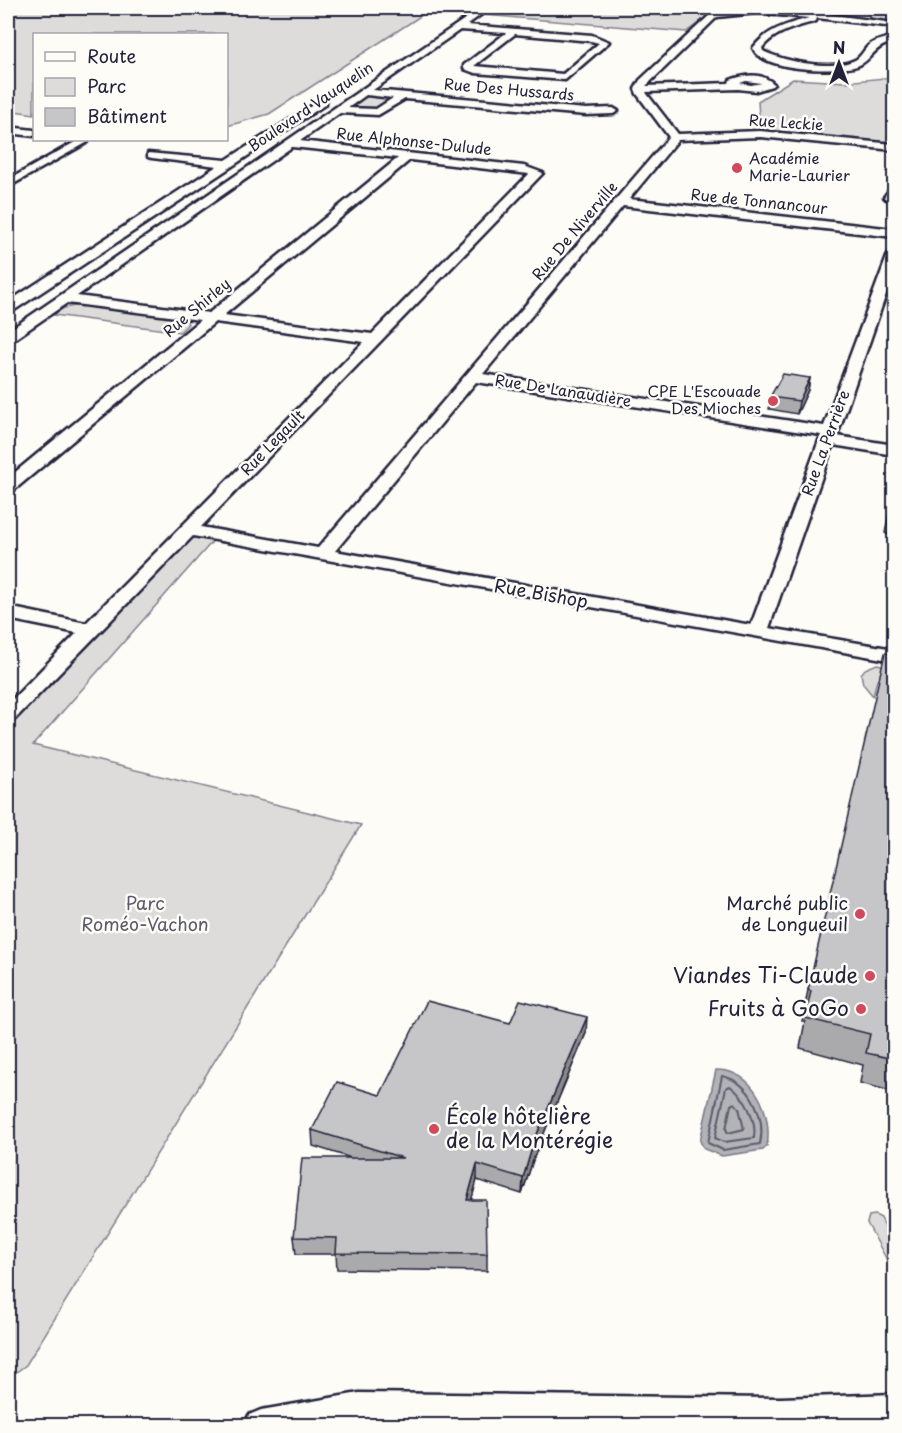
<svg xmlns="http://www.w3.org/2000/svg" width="902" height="1433" font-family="'Playpen Sans',sans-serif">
	<rect width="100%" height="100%" fill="#fdfcf7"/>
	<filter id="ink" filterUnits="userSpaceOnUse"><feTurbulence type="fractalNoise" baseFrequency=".0167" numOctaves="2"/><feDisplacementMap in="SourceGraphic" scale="12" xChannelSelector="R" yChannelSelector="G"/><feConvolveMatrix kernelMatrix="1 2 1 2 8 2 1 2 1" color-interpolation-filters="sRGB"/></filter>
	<g filter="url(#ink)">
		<g fill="#dddcdb" stroke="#807f8b" stroke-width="1.5">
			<polygon points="8,8 433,8 269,114 227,126 226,34 34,34 34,114 8,110"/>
			<polygon points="495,8 758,8 760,10 713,13 686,32 483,15"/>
			<polygon points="862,8 894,8 894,24 874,21"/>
			<polygon points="894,77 894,144 760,131 758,101 793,79 845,82"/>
			<polygon points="378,95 390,99 374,110 350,108 364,97"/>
			<polygon points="80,305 186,318 188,324 180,332 54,315 64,308"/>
			<polygon points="188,530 218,535 33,745 361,825 26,1365 8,1378 8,719 90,630"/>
			<polygon points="877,664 894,668 894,683 877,680 873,696 863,684 861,674 865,669"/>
			<polygon points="875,1215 881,1218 894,1248 894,1273 867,1223 869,1216"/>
		</g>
		<path fill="#b2b2b7" stroke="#787885" stroke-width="1.5" d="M716,1070C754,1069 773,1114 767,1146L763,1150L722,1156L704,1149L700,1141Z"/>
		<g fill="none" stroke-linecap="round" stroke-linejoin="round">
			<g stroke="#5c5c6d" stroke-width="2">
				<path d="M722,1076C751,1082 766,1117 760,1144L723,1150L708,1143Z"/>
				<path d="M730,1086C745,1097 757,1119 754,1138L724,1142L715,1138L726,1088Z"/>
				<polygon points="735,1103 739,1108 744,1129 728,1133 726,1129 731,1105"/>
			</g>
			<defs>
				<g id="minor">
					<path d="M481,8H490L467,25L592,35L609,42L565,80L475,73L464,69V65L506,33L460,30L373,90L586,109L613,108L618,111L613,114L586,115L405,99L378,115L340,113L300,141L524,166L543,173L201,527L318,548L669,137L637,94L635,89L640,80L712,13L757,9L815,13L811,8H819L825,14L894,23V27L817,18L816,21C797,27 775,31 762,48L763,51C785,62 832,71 855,60C861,57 863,51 868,46C875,40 885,39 894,36V42C871,47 873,60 857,66C836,73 762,71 753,48C767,29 788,24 809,18L757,13L717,17L646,86L729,83L730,80C744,75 762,72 774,84L772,86L756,91L738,89L646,92L647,94L678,134L760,131L894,144V150L760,137L678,140L629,199L894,229V237L623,206L483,374L824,426L888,254L894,250V271L837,436L894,445V455L833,445L769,628L894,649V661L193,536L15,719L8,721V704L77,633L8,619V607L86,623L364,342L215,322L14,490L8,491V478L200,320L67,303L13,340L8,341V331ZM515,34L591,41L599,43L563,74L474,66ZM746,81L761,83H762L751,85L740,83ZM366,95L393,98L376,109L348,108ZM292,147L398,158L209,313L77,296ZM410,160L529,174L372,334L224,315ZM476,382L821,435L751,625L335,551Z"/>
					<polygon points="322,99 326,100 326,104 13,311 8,312 8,302 217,166 152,158 148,157 148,153 226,160"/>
					<polygon points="8,127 34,130 34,136 8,133"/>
					<polygon points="73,140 86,140 88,142 8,187 8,180 75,142"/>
					<polygon points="894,188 894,199 886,199 884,197 890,189"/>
					<polygon points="359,1393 781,1398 894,1394 894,1426 244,1426 249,1415 261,1410"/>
				</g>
			</defs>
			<use href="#minor" stroke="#22223b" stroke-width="5"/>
			<use href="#minor" fill="#fdfcf7" fill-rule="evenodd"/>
		</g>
		<g fill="#aaaaac" stroke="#22223b" stroke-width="1.5">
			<polygon points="810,378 808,390 797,414 769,409 770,397"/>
			<polygon points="894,506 894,538 885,533 890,508"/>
			<polygon points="894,654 894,1092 860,1083 863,1065 800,1048 805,1021 802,1021 808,990"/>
			<polygon points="510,1023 586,1033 534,1157 522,1194 477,1180 471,1200 487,1254 487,1271 337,1269 336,1254 296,1254 294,1237 351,1158 313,1146 312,1130 380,1095"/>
		</g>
		<g fill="#8b8b8c" stroke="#22223b" stroke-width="1.5">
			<polygon points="810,378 808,390 797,414 799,401"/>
			<polygon points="587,1017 586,1033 534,1157 522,1194 523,1178 534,1141"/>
			<polygon points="477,1164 477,1180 467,1216 467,1200"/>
		</g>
		<g fill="#c6c6c8" stroke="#22223b" stroke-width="1.5">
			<polygon points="783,374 810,378 799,401 770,397"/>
			<polygon points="885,653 894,654 894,1059 866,1053 870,1034 805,1018 811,991 808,990"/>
			<polygon points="520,1000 587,1017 534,1141 523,1178 477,1164 467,1200 486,1200 487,1254 336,1253 337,1238 294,1237 302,1158 403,1158 312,1130 337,1082 380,1095 427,1001 510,1023"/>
		</g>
	</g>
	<g fill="#d1495b" stroke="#fdfcf7" stroke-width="2">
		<circle cx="737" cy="168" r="6"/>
		<circle cx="773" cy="401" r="6"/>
		<circle cx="860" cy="914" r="6"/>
		<circle cx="870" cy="976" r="6"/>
		<circle cx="861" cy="1009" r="6"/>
		<circle cx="434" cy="1129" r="6"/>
	</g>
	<g text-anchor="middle" stroke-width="5" stroke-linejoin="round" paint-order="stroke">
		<g font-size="15" fill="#22223b" stroke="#fdfcf7">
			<text transform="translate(509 90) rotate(5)" y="5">Rue Des Hussards</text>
			<text transform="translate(311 107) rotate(-34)" y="5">Boulevard Vauquelin</text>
			<text transform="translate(786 123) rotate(4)" y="5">Rue Leckie</text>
			<text transform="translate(414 142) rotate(6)" y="5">Rue Alphonse-Dulude</text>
			<text transform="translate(759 202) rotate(6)" y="5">Rue de Tonnancour</text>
			<text transform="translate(575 231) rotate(-50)" y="5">Rue De Niverville</text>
			<text transform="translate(197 308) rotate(-40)" y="5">Rue Shirley</text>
			<text transform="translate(563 391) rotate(9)" y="5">Rue De Lanaudière</text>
			<text transform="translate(273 443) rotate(-46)" y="5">Rue Legault</text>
			<text transform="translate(826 443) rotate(-70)" y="5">Rue La Perrière</text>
		</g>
		<g font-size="15" fill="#22223b" stroke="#fdfcf7" text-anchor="start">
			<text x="749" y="164">Académie<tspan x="749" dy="17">Marie-Laurier</tspan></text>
			<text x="761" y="397" text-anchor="end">CPE L'Escouade<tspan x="761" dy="17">Des Mioches</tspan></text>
		</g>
		<g font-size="18" fill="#22223b" stroke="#fdfcf7">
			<text transform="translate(541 594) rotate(10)" y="6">Rue Bishop</text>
		</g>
		<g font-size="18" fill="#5a5a6b" stroke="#fdfcf7">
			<text x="145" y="910">Parc<tspan x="145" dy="21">Roméo-Vachon</tspan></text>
		</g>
		<g font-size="18" fill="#22223b" stroke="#fdfcf7" text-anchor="end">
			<text x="848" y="910">Marché public<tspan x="848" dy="21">de Longueuil</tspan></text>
		</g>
		<g font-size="21" fill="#22223b" stroke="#fdfcf7" text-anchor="end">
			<text x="858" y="983">Viandes Ti-Claude</text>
			<text x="849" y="1016">Fruits à GoGo</text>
			<text x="446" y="1124" text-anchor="start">École hôtelière<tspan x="446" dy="24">de la Montérégie</tspan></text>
		</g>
	</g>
	<rect width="902" height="1433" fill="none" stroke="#fdfcf7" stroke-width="30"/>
	<rect x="15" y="15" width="872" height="1403" fill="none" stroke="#22223b" stroke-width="2" filter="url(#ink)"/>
	<rect x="33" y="33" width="195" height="108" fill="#fdfcf7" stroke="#a5a5ac" stroke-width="1.5"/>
	<rect x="45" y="52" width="30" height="9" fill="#fdfcf7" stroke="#a5a5ac" stroke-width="1.5"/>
	<text x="87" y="63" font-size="18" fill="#22223b">Route</text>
	<rect x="45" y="78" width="30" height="18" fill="#dddcdb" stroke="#a5a5ac" stroke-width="1.5"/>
	<text x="87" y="93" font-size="18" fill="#22223b">Parc</text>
	<rect x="45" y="108" width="30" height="18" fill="#c6c6c8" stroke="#a5a5ac" stroke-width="1.5"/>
	<text x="87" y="123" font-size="18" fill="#22223b">Bâtiment</text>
	<g transform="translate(839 63)" stroke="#fdfcf7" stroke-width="4.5" paint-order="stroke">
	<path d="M0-4.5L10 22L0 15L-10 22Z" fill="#22223b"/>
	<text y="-9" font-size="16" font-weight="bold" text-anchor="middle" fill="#22223b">N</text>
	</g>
</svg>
